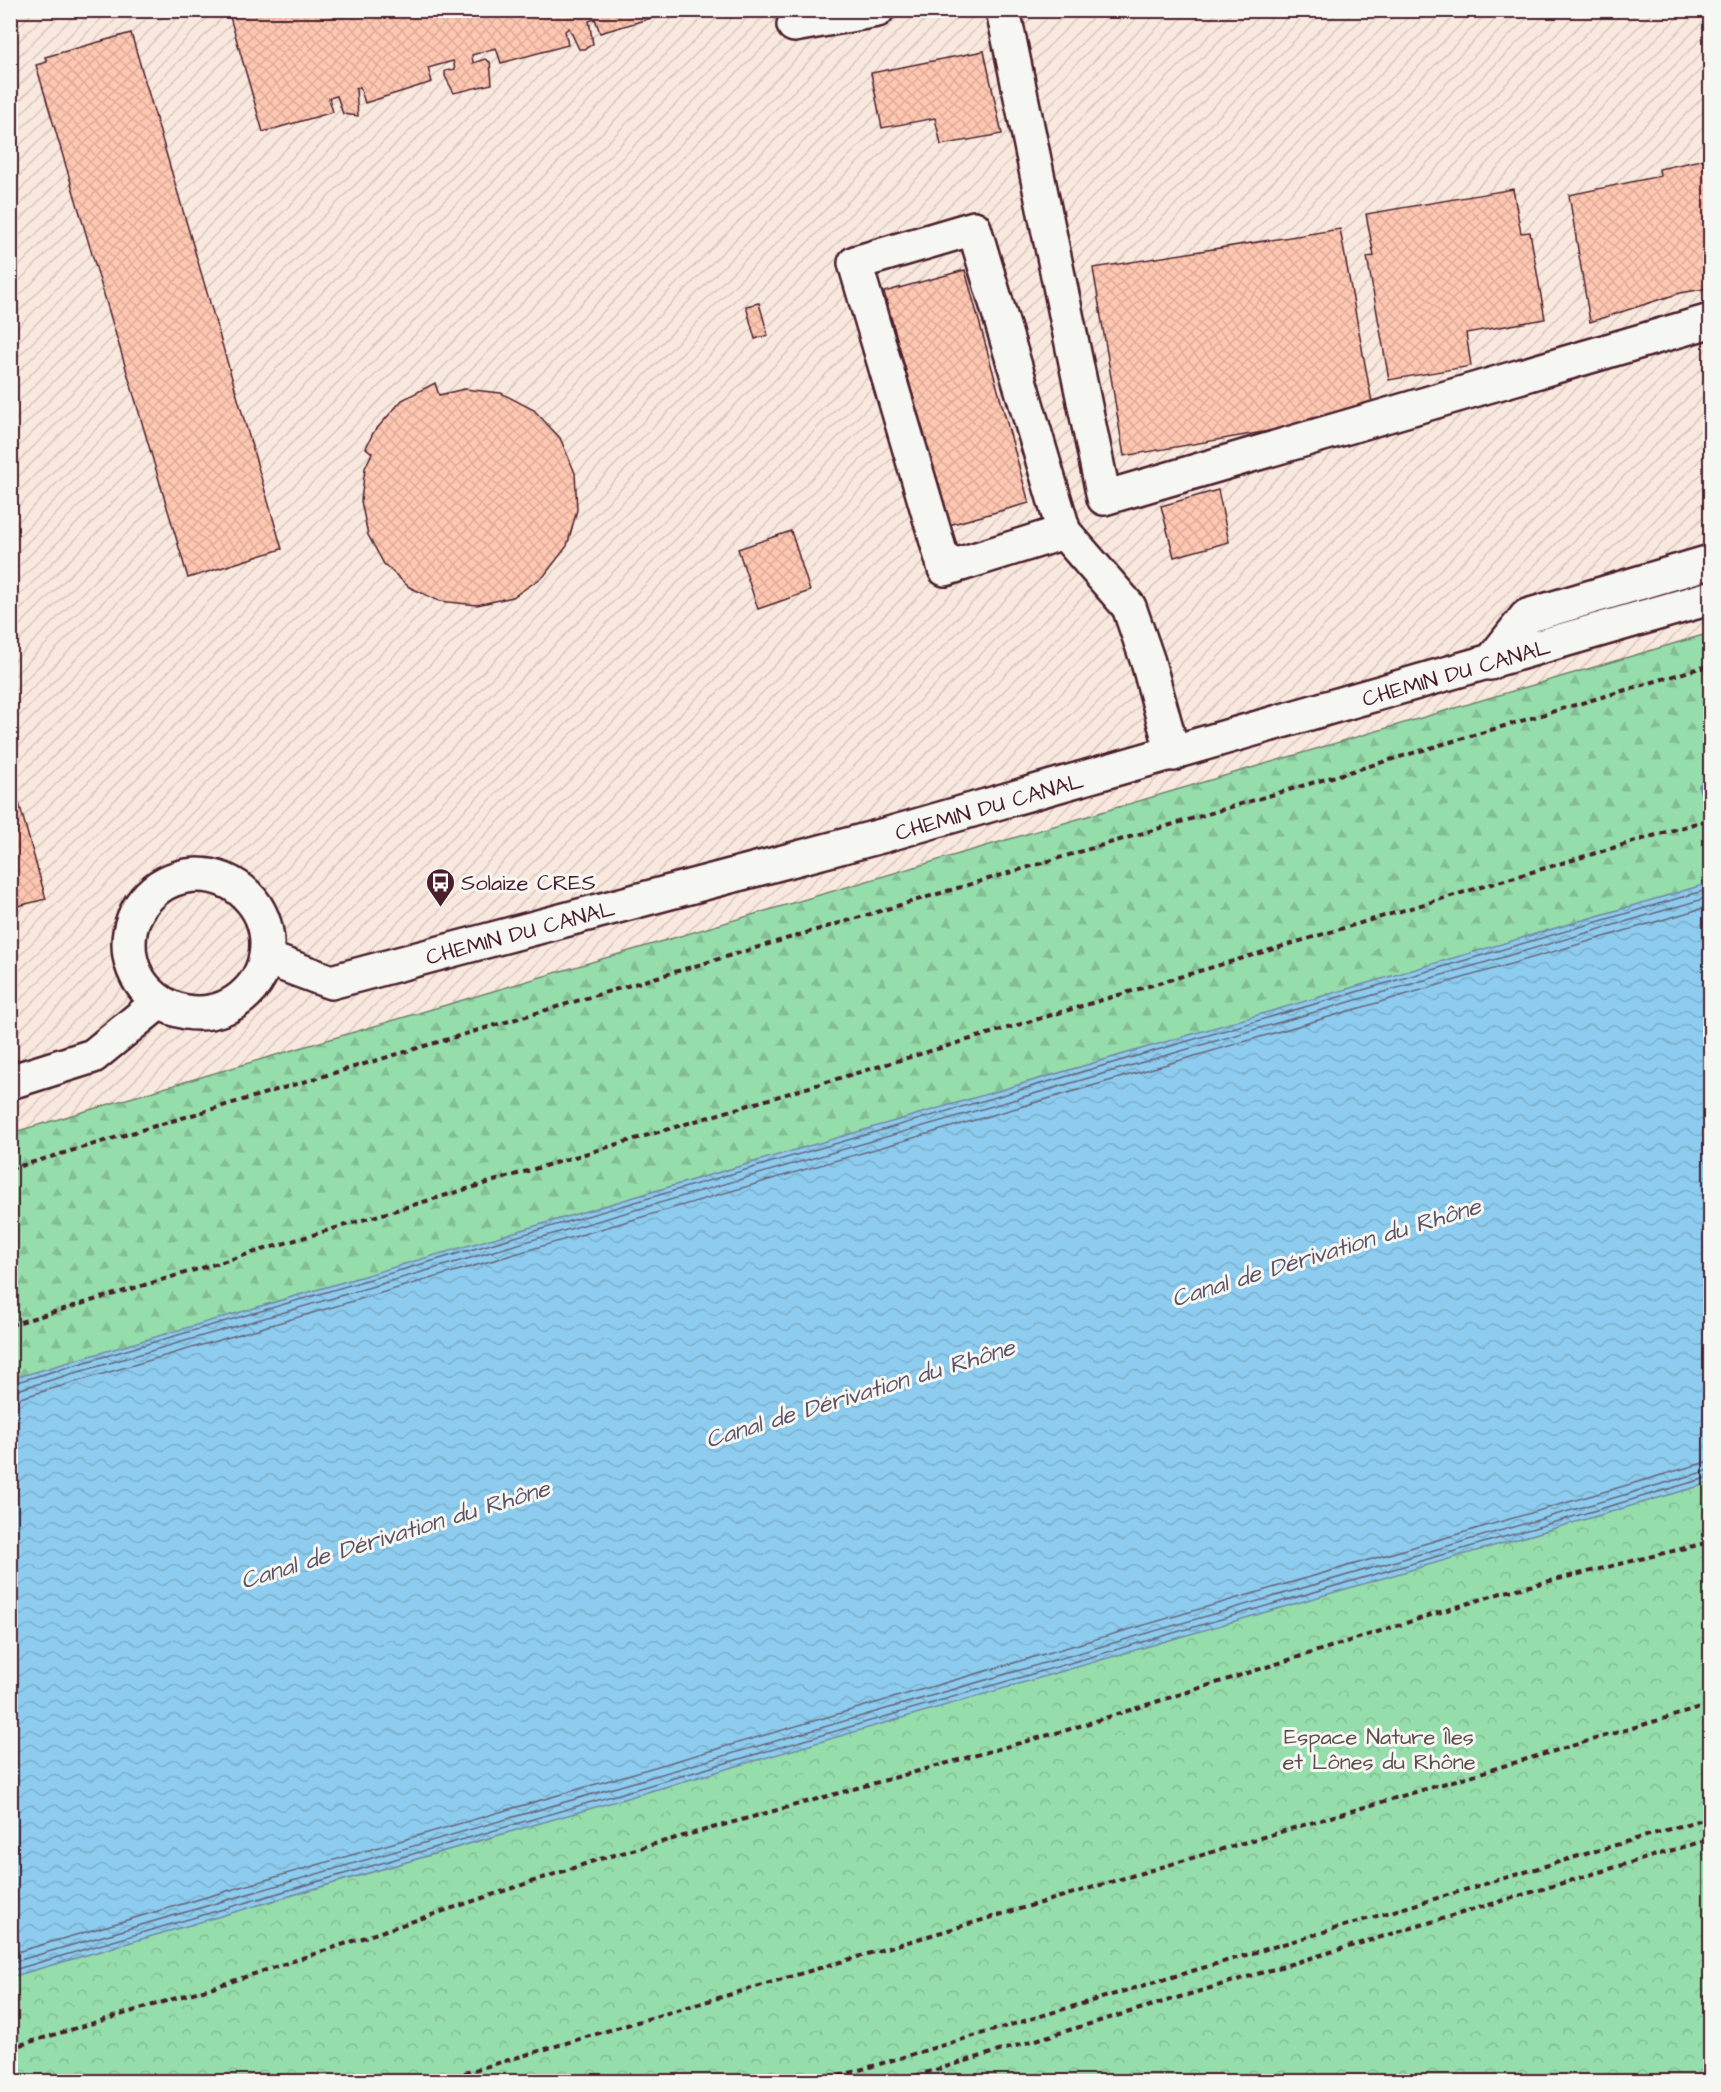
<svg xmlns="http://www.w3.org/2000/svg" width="1721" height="2092" font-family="'Architects Daughter',sans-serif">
	<defs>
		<pattern id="industrial-furrows" width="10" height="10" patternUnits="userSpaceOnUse" patternTransform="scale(1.5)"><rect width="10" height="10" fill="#f8e8de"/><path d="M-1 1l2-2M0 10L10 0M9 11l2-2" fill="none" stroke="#d6c7bf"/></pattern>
		<pattern id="forest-firs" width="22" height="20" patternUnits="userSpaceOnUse" patternTransform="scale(1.5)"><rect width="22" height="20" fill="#95ddab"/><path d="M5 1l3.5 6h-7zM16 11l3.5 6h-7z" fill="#82bd93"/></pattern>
		<pattern id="park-crowns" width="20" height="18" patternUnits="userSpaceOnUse" patternTransform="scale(1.5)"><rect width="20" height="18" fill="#95ddab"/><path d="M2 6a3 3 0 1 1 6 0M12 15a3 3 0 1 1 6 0" fill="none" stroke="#82bd93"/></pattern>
		<pattern id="water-waves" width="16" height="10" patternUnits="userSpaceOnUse" patternTransform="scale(1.5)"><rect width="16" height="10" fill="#8dccee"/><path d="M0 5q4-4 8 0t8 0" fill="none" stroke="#7bafcc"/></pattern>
		<pattern id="building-cross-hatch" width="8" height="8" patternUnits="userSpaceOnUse" patternTransform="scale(1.5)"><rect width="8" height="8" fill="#fec7b1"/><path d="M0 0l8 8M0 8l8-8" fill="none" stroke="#dbaa98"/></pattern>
	</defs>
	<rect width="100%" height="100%" fill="#f6f6f2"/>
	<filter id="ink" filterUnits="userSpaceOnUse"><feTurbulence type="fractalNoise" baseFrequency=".0167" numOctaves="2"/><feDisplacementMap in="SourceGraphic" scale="12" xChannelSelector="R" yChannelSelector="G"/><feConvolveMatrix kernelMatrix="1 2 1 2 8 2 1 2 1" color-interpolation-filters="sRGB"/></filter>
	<g filter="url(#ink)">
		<polygon fill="url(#industrial-furrows)" points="11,11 1710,11 1710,633 11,1133"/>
		<polygon fill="url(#forest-firs)" stroke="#707e6b" stroke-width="1.5" points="1710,633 1710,899 11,1387 11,1133"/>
		<polygon fill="url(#park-crowns)" stroke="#707e6b" stroke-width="1.5" points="1710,1312 1710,2081 11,2082 11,1789"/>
		<polygon fill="url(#water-waves)" stroke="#7287a0" stroke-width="1.5" points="1710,883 1710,1483 11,1977 11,1379"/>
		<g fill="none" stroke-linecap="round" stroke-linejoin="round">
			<g stroke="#656479" stroke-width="1.5">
				<polyline points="10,1384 1710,889"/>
				<polyline points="10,1392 1710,897"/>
				<polyline points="10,1401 1710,906"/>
				<polyline points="10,1954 1710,1461"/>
				<polyline points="10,1963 1710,1470"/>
				<polyline points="10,1971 1710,1477"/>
			</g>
			<polyline stroke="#7287a0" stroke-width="10" points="1703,787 1710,808"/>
		</g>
		<g fill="url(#building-cross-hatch)" stroke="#4a1f2b" stroke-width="1.5">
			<polygon points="228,10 669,10 669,13 600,33 595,19 589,21 593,44 585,49 579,49 569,28 565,31 568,45 501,63 496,48 472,55 473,63 485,59 490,62 492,84 454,93 445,76 445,71 455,69 453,61 428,68 432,82 365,103 360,87 356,89 358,116 343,114 337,96 329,98 333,112 263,132"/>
			<polygon points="131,33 282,549 188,578 36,65 47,62 45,57"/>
			<polygon points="984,51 1002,134 941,145 935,118 882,128 871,73"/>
			<polygon points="1710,158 1710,288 1680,293 1590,322 1569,195 1660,176 1659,169"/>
			<polygon points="1513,189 1521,233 1530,232 1545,319 1466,333 1471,366 1389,380 1367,257 1374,256 1366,214"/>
			<polygon points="1340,229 1374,413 1124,456 1093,268"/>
			<polygon points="965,270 1029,503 949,525 884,292"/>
			<polygon points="759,303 768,335 755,339 746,306"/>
			<polygon points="435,383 439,395 464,389 501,393 534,410 560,438 575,473 577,510 567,546 544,576 513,597 477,605 439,601 409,587 384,564 368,535 361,501 365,468 372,453 366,448 373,433 402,400"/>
			<polygon points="1218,490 1229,542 1174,557 1161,506"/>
			<polygon points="791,531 810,591 758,609 738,549"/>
			<polygon points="10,771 46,899 10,908"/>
		</g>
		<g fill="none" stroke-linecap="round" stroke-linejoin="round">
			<defs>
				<g id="minor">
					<polyline points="1003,10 1104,498 1710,321"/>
					<polyline points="794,25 877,10"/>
					<polyline points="1064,532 945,569 855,263 974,228 1064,532 1129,607 1148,662 1173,754"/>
					<polyline points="1490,663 1527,616 1710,562"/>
					<circle cx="198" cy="944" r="69"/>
					<polyline points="266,958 331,982 885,835 1710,598"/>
					<polyline points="10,1082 93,1056 159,1002"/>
				</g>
			</defs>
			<use href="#minor" stroke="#4a1f2b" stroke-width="38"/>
			<g stroke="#4a1f2b" stroke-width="4" stroke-dasharray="6 4.5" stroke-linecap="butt">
				<polyline points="10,1169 1710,665"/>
				<polyline points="10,1325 1710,819"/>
				<polyline points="10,2048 233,1981 600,1859 1067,1730 1501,1593 1710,1542"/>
				<polyline points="434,2082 1710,1705"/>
				<polyline points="819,2082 1710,1817"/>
				<polyline points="895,2082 1710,1839"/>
			</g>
			<use href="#minor" stroke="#f6f6f2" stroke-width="33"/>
		</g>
	</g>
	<defs>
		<symbol id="bus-pin" viewBox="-11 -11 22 30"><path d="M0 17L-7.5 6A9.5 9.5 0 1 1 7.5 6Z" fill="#4a1f2b" stroke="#f6f6f2"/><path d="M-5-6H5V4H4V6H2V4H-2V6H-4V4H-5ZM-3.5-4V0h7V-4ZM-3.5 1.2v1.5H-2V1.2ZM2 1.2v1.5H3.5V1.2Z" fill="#fff"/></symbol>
	</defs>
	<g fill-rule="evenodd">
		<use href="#bus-pin" x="424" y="866" width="33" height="45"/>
	</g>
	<g text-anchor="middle" stroke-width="6" stroke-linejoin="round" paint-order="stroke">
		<g font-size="22" fill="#4a1f2b" stroke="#f6f6f2">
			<text transform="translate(1456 672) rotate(-16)" y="8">CHEMIN DU CANAL</text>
			<text transform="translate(989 806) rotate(-16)" y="8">CHEMIN DU CANAL</text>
			<text transform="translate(520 932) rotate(-15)" y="8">CHEMIN DU CANAL</text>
		</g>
		<g font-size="22" fill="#4a1f2b" stroke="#f6f6f2" text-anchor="start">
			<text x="461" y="890">Solaize CRES</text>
		</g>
		<g font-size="22" fill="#5d4e4b" stroke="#f6f6f2">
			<text x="1379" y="1744">Espace Nature Îles<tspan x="1379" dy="25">et Lônes du Rhône</tspan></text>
		</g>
		<g font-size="24" font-style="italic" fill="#5e5366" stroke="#f6f6f2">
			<text transform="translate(1326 1252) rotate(-17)" y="8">Canal de Dérivation du Rhône</text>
			<text transform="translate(860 1393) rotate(-17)" y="8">Canal de Dérivation du Rhône</text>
			<text transform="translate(395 1534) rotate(-17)" y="8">Canal de Dérivation du Rhône</text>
		</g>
	</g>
	<rect width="1721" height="2092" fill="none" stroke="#f6f6f2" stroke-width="36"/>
	<rect x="18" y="18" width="1685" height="2056" fill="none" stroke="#4a1f2b" stroke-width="2" filter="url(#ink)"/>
</svg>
